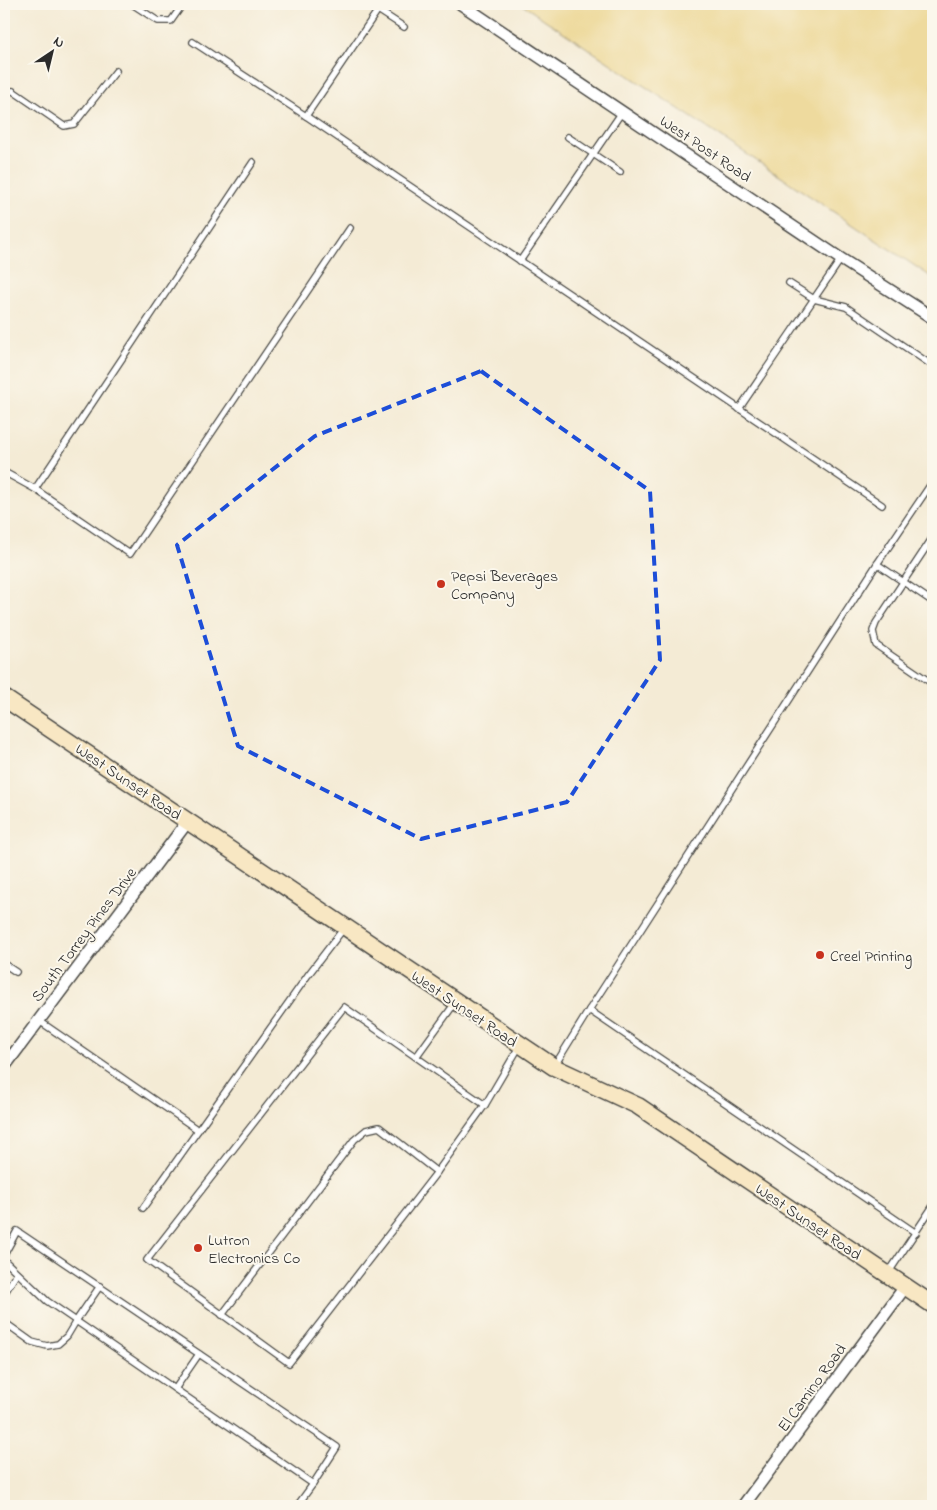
<svg xmlns="http://www.w3.org/2000/svg" width="937" height="1510" font-family="'Indie Flower',sans-serif">
	<rect width="100%" height="100%" fill="#fbf7ec"/>
	<filter id="ink" filterUnits="userSpaceOnUse"><feTurbulence type="fractalNoise" baseFrequency=".02" numOctaves="2"/><feDisplacementMap in="SourceGraphic" scale="10" xChannelSelector="R" yChannelSelector="G"/><feConvolveMatrix kernelMatrix="1 2 1 2 8 2 1 2 1" color-interpolation-filters="sRGB"/></filter>
	<filter id="wash" filterUnits="userSpaceOnUse"><feTurbulence type="fractalNoise" baseFrequency=".0096" numOctaves="4" result="noise"/><feDisplacementMap in="SourceGraphic" scale="20" xChannelSelector="R" yChannelSelector="G"/><feGaussianBlur stdDeviation="1.12" result="paint"/><feColorMatrix in="noise" values="0 0 0 0 0 0 0 0 0 0 0 0 0 0 0 0 0 1.4 0 .05"/><feComposite in="paint" operator="in"/></filter>
	<g filter="url(#wash)">
		<rect width="100%" height="100%" fill="#f4ebd5"/>
		<polygon fill="#eeda9e" stroke="#8c8264" points="521,4 933,4 933,278"/>
	</g>
	<g filter="url(#ink)">
		<g fill="none" stroke-linecap="round" stroke-linejoin="round">
			<defs>
				<g id="lane">
					<polyline points="132,4 158,21 171,21 183,4"/>
					<polyline points="378,10 404,27"/>
					<polyline points="193,42 306,116 882,505"/>
					<polyline points="13,91 64,126 74,124 116,71"/>
					<polyline points="306,116 382,4"/>
					<polyline points="568,137 620,172"/>
					<polyline points="520,261 622,112"/>
					<polyline points="789,283 814,299 846,307 933,366"/>
					<polyline points="739,409 841,259"/>
					<polyline points="4,472 35,489 253,162"/>
					<polyline points="35,489 130,554 350,228"/>
					<polyline points="933,537 876,623 873,631 876,645 933,684"/>
					<polyline points="877,564 933,602"/>
					<polyline points="4,964 16,972"/>
					<polyline points="455,1003 416,1057 344,1007 147,1260 289,1363 437,1172 485,1105 519,1047"/>
					<polyline points="589,1010 916,1233"/>
					<polyline points="38,1020 198,1130"/>
					<polyline points="416,1057 485,1105"/>
					<polyline points="555,1065 589,1010 877,564 933,481"/>
					<polyline points="143,1208 308,975 344,928"/>
					<polyline points="4,1255 17,1231 337,1447 313,1484"/>
					<polyline points="4,1260 47,1301 313,1484 297,1506"/>
					<polyline points="889,1272 933,1206"/>
					<polyline points="4,1294 17,1273"/>
					<polyline points="222,1315 354,1140 366,1130 379,1127 437,1172"/>
					<polyline points="4,1322 32,1342 47,1346 58,1344 67,1336 76,1321 100,1286"/>
					<polyline points="175,1389 199,1354"/>
				</g>
				<g id="street">
					<polyline points="461,4 841,259 933,318"/>
					<polyline points="4,1067 188,821"/>
					<polyline points="743,1506 905,1287"/>
				</g>
				<polyline id="secondary" points="4,698 554,1067 638,1106 933,1305"/>
			</defs>
			<use href="#lane" stroke="#494844" stroke-width="8"/>
			<use href="#street" stroke="#494844" stroke-width="14"/>
			<use href="#secondary" stroke="#494844" stroke-width="19"/>
			<use href="#lane" stroke="#fff" stroke-width="5.5"/>
			<use href="#street" stroke="#fff" stroke-width="11"/>
			<use href="#secondary" stroke="#f8e7c3" stroke-width="16"/>
		</g>
	</g>
	<path fill="none" stroke="#1d4ed8" stroke-width="4" stroke-dasharray="10 6" stroke-linejoin="round" d="M481,371L650,491L660,660L567,802L421,839L238,746L177,545L315,436Z"/>
	<g fill="#c8321e" stroke="#fbf7ec" stroke-width="2">
		<circle cx="441" cy="584" r="5"/>
		<circle cx="820" cy="955" r="5"/>
		<circle cx="198" cy="1248" r="5"/>
	</g>
	<g text-anchor="middle" stroke-width="4" stroke-linejoin="round" paint-order="stroke">
		<g font-size="16" fill="#2b2b2b" stroke="#fbf7ec">
			<text transform="translate(706 148) rotate(34)" y="6">West Post Road</text>
			<text transform="translate(129 781) rotate(34)" y="6">West Sunset Road</text>
			<text transform="translate(83 934) rotate(-53)" y="6">South Torrey Pines Drive</text>
			<text transform="translate(465 1008) rotate(34)" y="6">West Sunset Road</text>
			<text transform="translate(809 1221) rotate(34)" y="6">West Sunset Road</text>
			<text transform="translate(811 1387) rotate(-54)" y="6">El Camino Road</text>
		</g>
		<g font-size="16" fill="#2b2b2b" stroke="#fbf7ec" text-anchor="start">
			<text x="451" y="581">Pepsi Beverages<tspan x="451" dy="18">Company</tspan></text>
			<text x="830" y="961">Creel Printing</text>
			<text x="208" y="1245">Lutron<tspan x="208" dy="18">Electronics Co</tspan></text>
		</g>
	</g>
	<rect width="937" height="1510" fill="none" stroke="#fbf7ec" stroke-width="20"/>
	<g transform="translate(52 52) rotate(35)" stroke="#fbf7ec" stroke-width="4" paint-order="stroke">
	<path d="M0-4L9 19L0 12L-9 19Z" fill="#2b2b2b"/>
	<text y="-8" font-size="14" font-weight="bold" text-anchor="middle" fill="#2b2b2b">N</text>
	</g>
</svg>
